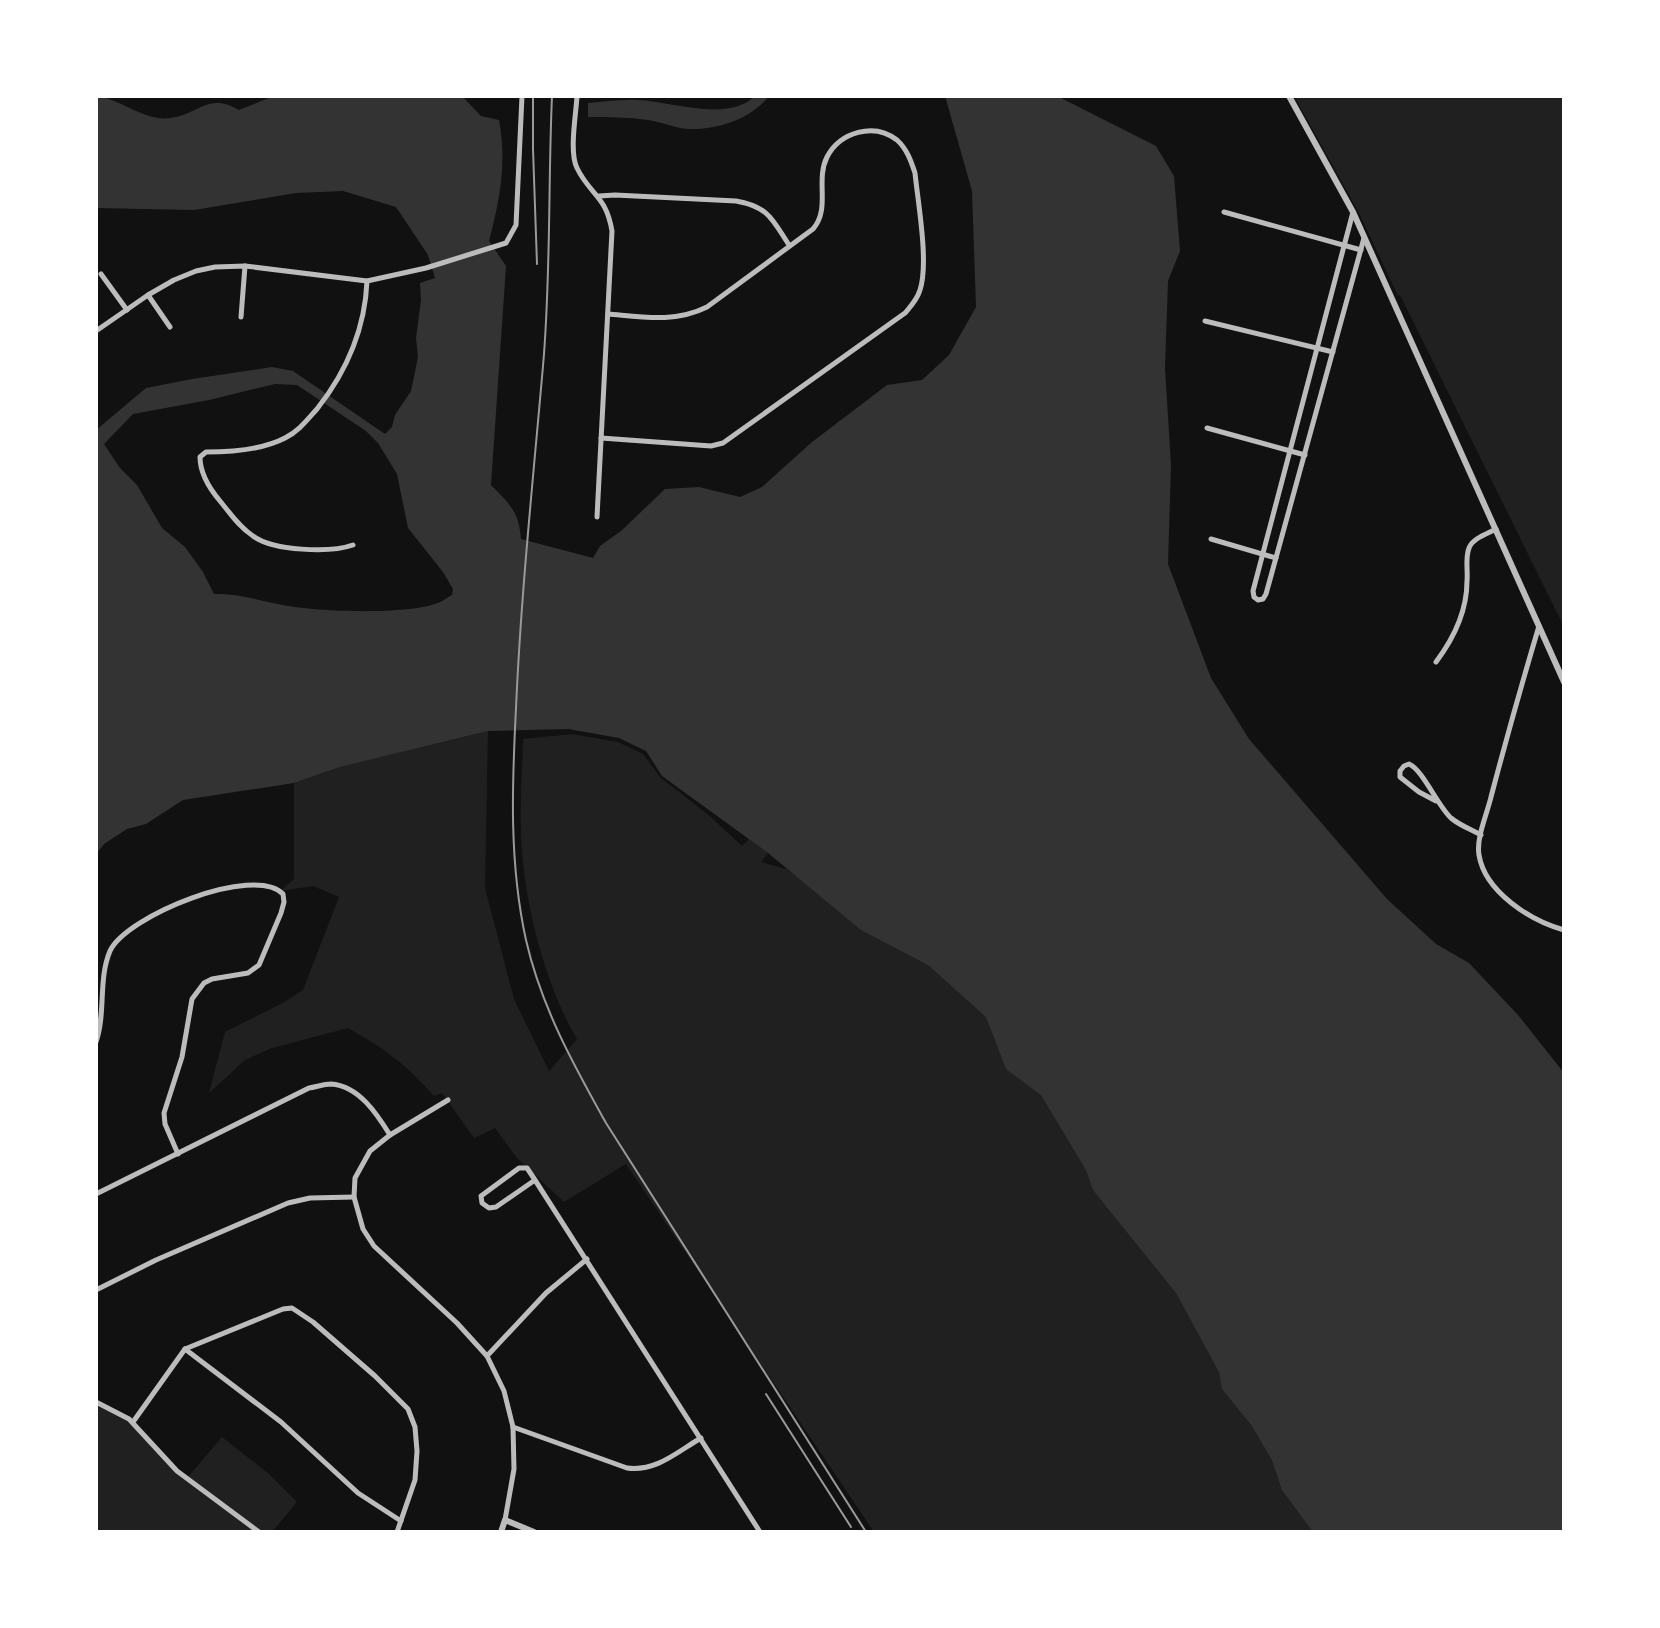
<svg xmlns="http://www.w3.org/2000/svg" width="1660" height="1628" font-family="'Fira Sans Condensed',sans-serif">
	<rect width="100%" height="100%" fill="#111"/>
	<g fill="#202020">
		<polygon points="1294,96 1564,96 1564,627 1400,295 1398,296 1358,211"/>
		<path d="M488,731L485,888L514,999L549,1071L577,1039C547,989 526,910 522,851C519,814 522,776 523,739L572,734L618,742L643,754L660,777L711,817L742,846L749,839L768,853L761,862L786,869L850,908L1007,909L1497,1532H874L626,1164L564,1202L517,1158L495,1128L474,1138L442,1093L434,1096C406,1064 385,1049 348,1028L269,1049L245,1060L209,1093L225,1032L283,1003L303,990L339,897L313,886L280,891L294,879V783L340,767Z"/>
		<polygon points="96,1402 129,1419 187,1478 222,1437 269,1474 297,1502 272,1532 96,1532"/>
	</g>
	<g fill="#333" fill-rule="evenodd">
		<path d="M96,96C122,99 144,122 171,118C199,114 208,92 239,110L274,96H462L481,116L499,120C507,162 500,200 489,241L506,266L491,485C510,504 519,512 521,539L593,558L600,546L621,531L665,489L699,487L740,497L762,487L812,442L887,385L922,380L949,355L976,307L972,191L945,96H1057L1156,146L1174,176L1180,251L1168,281L1165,368L1171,465L1168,564L1211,678L1249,739L1387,899L1436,944L1469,963L1518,1015L1564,1073V1532H1313L1282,1490L1272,1460L1252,1426L1222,1389L1219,1372L1176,1293L1093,1190L1086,1170L1041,1095L1006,1069L986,1017L928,965L861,930L768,853L662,776L646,751L619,738L568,729L488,731L340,767L294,783L183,800L146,824L127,829L104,844L96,854V430L146,388L192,379L272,367L293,371L385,434L392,427L395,415L411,391L418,357L416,338L421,300L420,283L435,278L428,255L396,207L343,191L296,193L194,210L96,208ZM275,384L297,385L366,431L378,443L397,474L408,528L443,572L453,589L452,595C448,597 443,601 438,603C407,615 317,612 283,605C259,601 239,593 214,594L203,572L185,547L162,528L137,485L120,468L104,444L133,414L209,400Z"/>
		<path d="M755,96H769C751,119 719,129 691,129C677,129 662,122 648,120C628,117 608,117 588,117V103C604,102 621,99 637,100C671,101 727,123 755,96Z"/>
	</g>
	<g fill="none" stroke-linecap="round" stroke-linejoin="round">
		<g stroke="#bcbcbc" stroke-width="5">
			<path d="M577,96C576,115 569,152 577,168C590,195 606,195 612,231L597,517"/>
			<path d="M599,196L615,195L736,201C769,207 772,219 789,245"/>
			<polyline points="1224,212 1361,250"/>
			<polyline points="1353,212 1253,591 1254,597 1258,600 1263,599 1266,594 1364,238"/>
			<polyline points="101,274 127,310"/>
			<polyline points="148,295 170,327"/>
			<polyline points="241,317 245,266"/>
			<polyline points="1205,321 1333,352"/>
			<polyline points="96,331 148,295 174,280 196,271 215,267 245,266 367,281 426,268 506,243 516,225 522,96"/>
			<polyline points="1207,428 1305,455"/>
			<path d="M601,438L711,446L723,443L905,313C911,306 917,300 920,290C929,263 918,203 915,173C911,161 907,149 897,140C874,122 840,132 827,157C815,181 831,208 813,229L707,307C675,323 643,317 608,314"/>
			<polyline points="1211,539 1276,558"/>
			<path d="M353,545C330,553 273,551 253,536C239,527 230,513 220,501C209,488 200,474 200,457L206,452C232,452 262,450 285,438C299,431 307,420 317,409C347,371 365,329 367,281"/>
			<path d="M1539,626C1522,683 1506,740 1491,797C1487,814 1476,838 1479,855C1485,892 1531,921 1564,930"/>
			<path d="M1436,662C1454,638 1467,611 1467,581C1468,570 1465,558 1469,548C1473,538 1487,534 1496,529"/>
			<path d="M1436,801L1419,792L1400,777V771L1404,766L1409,764C1423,770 1437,805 1451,818C1459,825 1472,830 1481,835"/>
			<path d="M96,1042C106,1013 98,979 110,951C126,916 254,864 283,894L284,902L281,913L259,965L248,973L212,979L204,983L192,999L182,1057L164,1113L165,1124L178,1154"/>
			<polyline points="448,1100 390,1135 370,1151 355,1178 354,1197 363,1229 374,1246 457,1323 487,1356 504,1391 513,1427 514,1469 505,1520"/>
			<polyline points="535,1180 496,1207 489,1208 482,1203 481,1196 519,1168 527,1168 535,1180 760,1532"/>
			<path d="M96,1194L309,1088C316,1087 324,1084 331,1084C359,1086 377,1114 390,1135"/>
			<polyline points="96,1290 156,1260 288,1203 310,1198 354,1197"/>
			<polyline points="185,1349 281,1422 358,1493 401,1521"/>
			<polyline points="487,1356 546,1293 587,1259"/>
			<polyline points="96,1402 129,1419 177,1471 259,1532"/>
			<polyline points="133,1422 185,1349 283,1309 292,1308 313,1322 375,1376 408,1409 415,1427 417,1451 415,1480 397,1532"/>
			<path d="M513,1427L627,1468C656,1472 677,1452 701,1438"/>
		</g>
		<g stroke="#bcbcbc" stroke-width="6">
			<polyline points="1289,96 1353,212 1564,682"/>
			<polyline points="501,1532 505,1520 534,1532"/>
		</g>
		<g stroke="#9a9a9a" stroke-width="2">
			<polyline points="533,96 533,149 537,264"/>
			<path d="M552,96C548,186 551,276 543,366C533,480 521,594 516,708C512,786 509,863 526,940C541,1006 573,1064 606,1123L866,1532"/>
			<polyline points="766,1394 851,1527"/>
		</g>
	</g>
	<rect width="1660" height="1628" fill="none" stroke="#ffffff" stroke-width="196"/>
</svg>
